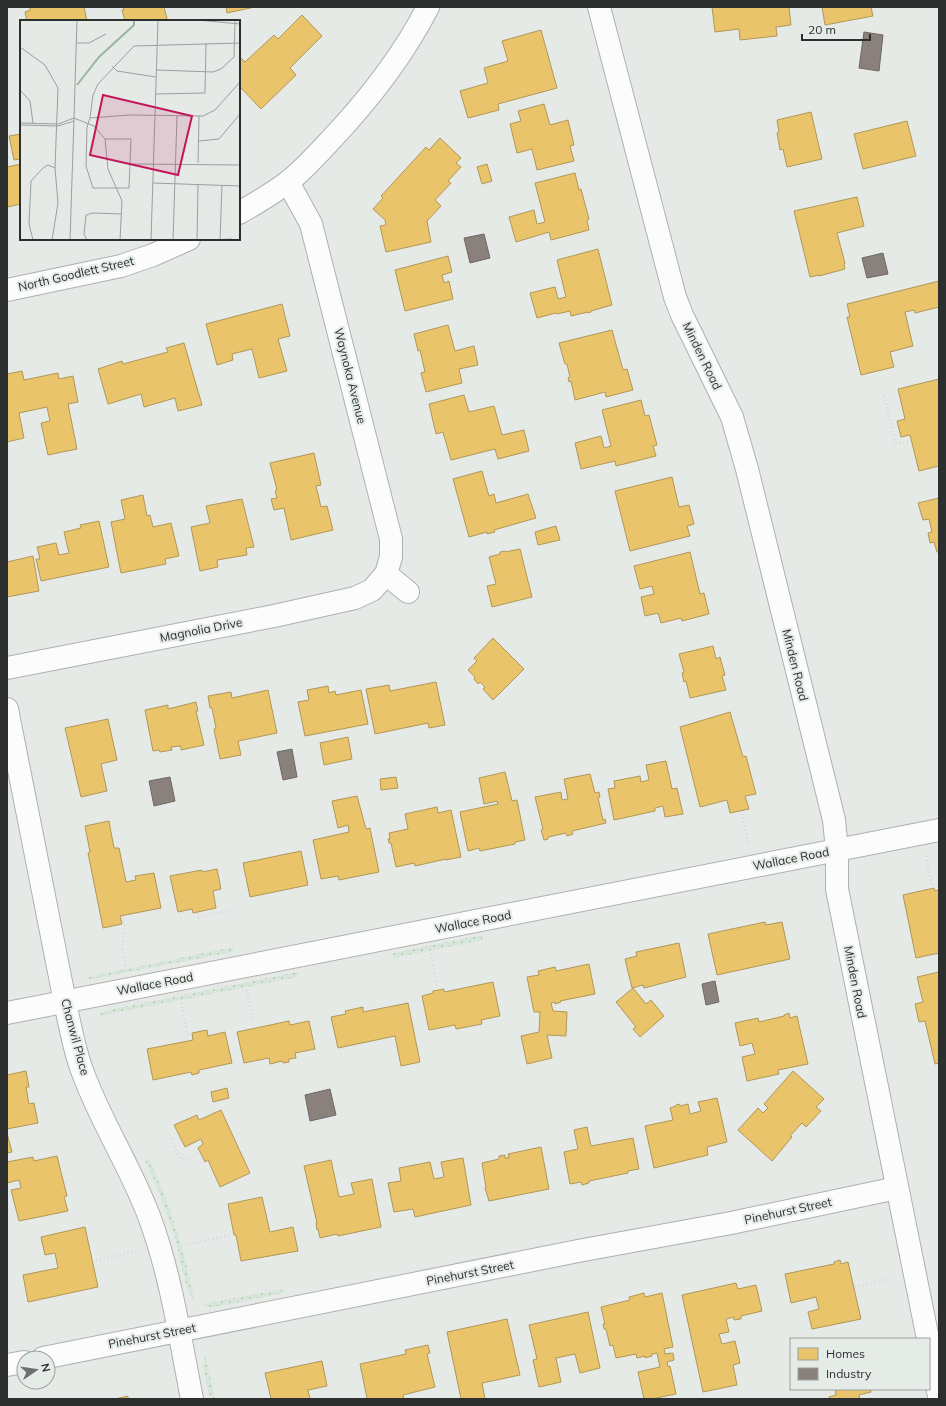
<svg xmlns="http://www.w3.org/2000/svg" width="946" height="1406" font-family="Mulish,sans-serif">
	<defs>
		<pattern id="grass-dots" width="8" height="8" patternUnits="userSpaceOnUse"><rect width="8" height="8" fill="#d6e6d9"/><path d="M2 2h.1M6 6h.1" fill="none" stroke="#b8c6bb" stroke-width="1.8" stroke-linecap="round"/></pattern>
	</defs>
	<rect width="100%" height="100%" fill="#e6eae7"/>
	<g fill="url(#grass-dots)">
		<polygon points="482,935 483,940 394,958 393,953"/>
		<polygon points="233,947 233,952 87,980 87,977"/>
		<polygon points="298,972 298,977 109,1014 100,1017 99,1015 103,1012 108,1010"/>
		<path d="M149,1159C171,1206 183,1247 194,1298L193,1299C183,1284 181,1259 176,1242C168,1214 158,1187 145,1161Z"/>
		<polygon points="282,1289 283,1293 215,1307 208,1307 203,1306 203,1304"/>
		<polygon points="205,1353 215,1399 210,1399 203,1367"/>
	</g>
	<g fill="#e9c46a" stroke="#b09758">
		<polygon points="30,7 84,7 87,21 27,21 25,12 30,10"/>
		<polygon points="123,7 164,7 167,19 158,21 125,21 122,10 124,10"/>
		<polygon points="226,7 255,7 227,13"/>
		<polygon points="712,7 789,7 791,25 776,27 777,36 740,40 739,29 715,32"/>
		<polygon points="822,7 871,7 873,16 825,25"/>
		<polygon points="302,15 322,36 290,68 296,75 261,109 239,86 239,56 245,62 274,35 278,39"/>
		<polygon points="541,30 557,88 498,104 499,110 468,118 460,91 488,83 484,68 508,61 502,41"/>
		<polygon points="544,104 550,125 568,120 574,145 570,146 574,161 537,170 532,149 517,153 510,124 521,121 518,111"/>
		<polygon points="811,112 822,159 787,167 783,149 780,150 777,133 779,132 777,120"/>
		<polygon points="907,121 916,156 863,169 854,134"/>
		<polygon points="21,134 21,159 14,160 9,136"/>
		<polygon points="440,138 461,158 456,163 461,167 448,181 451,183 435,200 441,206 427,221 431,242 386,252 380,226 386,225 385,220 373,209 383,198 381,196 426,147 429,150"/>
		<polygon points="21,164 21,204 7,207 7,167"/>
		<polygon points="487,164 492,181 482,184 477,167"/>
		<polygon points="575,173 579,190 581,189 589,219 587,220 589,230 551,240 549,232 516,242 509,217 534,210 537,224 545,222 535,183"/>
		<polygon points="857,197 864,226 837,233 845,263 844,264 845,269 819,276 819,275 810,277 794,211"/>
		<polygon points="598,249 612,305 591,311 591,312 588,313 588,312 571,316 570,311 557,314 556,313 537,318 530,293 555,287 558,299 566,297 557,260"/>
		<polygon points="448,256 452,272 442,275 444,283 449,281 453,299 405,311 395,270"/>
		<polygon points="939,281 939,307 915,313 914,310 905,312 913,346 890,352 894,367 861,375 847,317 850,317 847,304"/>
		<polygon points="282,304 290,336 278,339 287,371 259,378 252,349 232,354 233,360 217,365 206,324"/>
		<polygon points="448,325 455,351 474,346 478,365 459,369 462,383 426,392 421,373 425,372 420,350 418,351 414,334"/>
		<polygon points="612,330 623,370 627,369 633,390 606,397 605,392 575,400 571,381 569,382 568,378 570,377 567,364 565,364 559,343"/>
		<polygon points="184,343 202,405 178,411 175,398 144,407 141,394 108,404 98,369 122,361 123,364 168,352 166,348"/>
		<polygon points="22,371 24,380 58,373 59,379 73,376 78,402 68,404 77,449 48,455 41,423 50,421 47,407 19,413 24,438 7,442 7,374"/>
		<polygon points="939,379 939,466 919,471 910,435 901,437 897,421 905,419 898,389"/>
		<polygon points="464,395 469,412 494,406 502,435 524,430 529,451 498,459 495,449 451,460 443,432 436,434 429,404"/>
		<polygon points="641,400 645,416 649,415 657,445 653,446 656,456 616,466 615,461 581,469 575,443 601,436 604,448 611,446 602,410"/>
		<polygon points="314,453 321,485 316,486 321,507 327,506 333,530 291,540 284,508 274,510 271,499 277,498 275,491 277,490 270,463"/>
		<polygon points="482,471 489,496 494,494 496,503 528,494 536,518 494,530 495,532 487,534 487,532 469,537 453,479"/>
		<polygon points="672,477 679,507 689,505 694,524 687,526 690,536 630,551 615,491"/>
		<polygon points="143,495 147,516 150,515 153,527 171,523 179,556 165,559 166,564 121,573 111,522 125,519 121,500"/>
		<polygon points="939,498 939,552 937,552 934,542 930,543 928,533 932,532 929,519 923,520 918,503"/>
		<polygon points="242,499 254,547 246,548 247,555 217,560 218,567 200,571 191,527 210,523 206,506"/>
		<polygon points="99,521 109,567 41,581 36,559 40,559 37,547 56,543 59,555 69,553 64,532 81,528 80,525"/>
		<polygon points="556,526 560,540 538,545 535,532"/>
		<polygon points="520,549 532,597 492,607 487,586 496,584 489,557 500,554 500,552 505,551 505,552"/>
		<polygon points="690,552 700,594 704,593 709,614 682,621 681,618 661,623 658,613 645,616 641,597 654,594 652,586 640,589 634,566"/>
		<polygon points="33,556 39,591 7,597 7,562"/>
		<polygon points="493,638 524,669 493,700 483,689 485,687 480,682 478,684 474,679 475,677 468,670 477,661 474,658"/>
		<polygon points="713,646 716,659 720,657 725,675 722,676 726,690 690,698 686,681 684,682 682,673 684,672 679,654"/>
		<polygon points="436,682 445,725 429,728 428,723 375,734 366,689 389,685 390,691"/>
		<polygon points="328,686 329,693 335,691 336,695 361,690 368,724 305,736 298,702 309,700 307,690"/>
		<polygon points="268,690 277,733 238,741 241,755 220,759 214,729 216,728 212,708 210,708 208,696 231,692 232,698"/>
		<polygon points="196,702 198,711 196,711 204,745 181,750 181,746 171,747 172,750 160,752 159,750 153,751 145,710 168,705 168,709"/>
		<polygon points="730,712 743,757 746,756 756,794 745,796 749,809 730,813 727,800 700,807 680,727"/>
		<polygon points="108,719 117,760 101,764 107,791 81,797 65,728"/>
		<polygon points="348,737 352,759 324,765 320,743"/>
		<polygon points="666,761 672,789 677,788 683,814 665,817 663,806 655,808 655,811 614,820 608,789 615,788 614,781 640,776 641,782 649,780 646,765"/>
		<polygon points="505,772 512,801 517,800 525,840 515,842 515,844 480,851 479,848 468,851 460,812 498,804 497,801 484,804 479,778"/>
		<polygon points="590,774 595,793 599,792 600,797 598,798 603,820 605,819 606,823 572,831 573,834 567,836 566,833 548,837 548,839 544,840 541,830 543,829 535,797 561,792 562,800 568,799 564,779"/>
		<polygon points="396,777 398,788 381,790 380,779"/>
		<polygon points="357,796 366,829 370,828 379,872 339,880 338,876 321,879 313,840 349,832 348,825 338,828 332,801"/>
		<polygon points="437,807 438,813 451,810 461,857 446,860 446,859 415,866 414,863 396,867 391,843 389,843 388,839 390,839 389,833 408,829 405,814"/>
		<polygon points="109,821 114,848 119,848 126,882 136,880 135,876 154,873 161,908 120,916 122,924 103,928 88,853 90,852 85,826"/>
		<polygon points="301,851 308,885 250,897 243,863"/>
		<polygon points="217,869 221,889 213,891 216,908 193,913 192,909 178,912 170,876 202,870 202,872"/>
		<polygon points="934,888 935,891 939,890 939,953 916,958 903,895"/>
		<polygon points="765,922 766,925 782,922 790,959 717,975 708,934"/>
		<polygon points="679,943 686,977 644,988 643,985 632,988 625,959 637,956 636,952"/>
		<polygon points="589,964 595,994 560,1001 561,1002 555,1004 555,1002 551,1003 553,1011 567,1012 566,1036 547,1035 552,1058 527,1064 521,1036 539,1032 540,1012 534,1012 527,977 539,975 538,971 555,967 556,971"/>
		<polygon points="939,972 939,1063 935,1064 925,1021 919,1022 915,1004 923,1002 917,977"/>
		<polygon points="493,982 500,1016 481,1020 482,1024 456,1029 455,1025 429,1030 422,996 433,993 433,991 444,989 444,992"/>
		<polygon points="633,988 646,1004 651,1000 664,1016 640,1037 633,1029 636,1027 616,1002"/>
		<polygon points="408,1003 420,1062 401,1066 395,1036 338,1048 331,1017 346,1014 345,1011 363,1007 363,1012"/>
		<polygon points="789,1013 790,1018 797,1016 808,1064 778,1070 779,1074 747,1081 742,1057 755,1054 752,1043 740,1046 735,1023 758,1018 759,1022 784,1016 784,1015"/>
		<polygon points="289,1021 290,1025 309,1021 315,1049 295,1053 296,1058 289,1059 289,1062 283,1063 282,1061 270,1064 269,1058 244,1063 237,1032"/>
		<polygon points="207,1030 208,1036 225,1032 232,1063 199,1070 199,1073 192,1075 191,1072 153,1080 147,1049 193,1040 192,1033"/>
		<polygon points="26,1071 29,1087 26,1087 29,1104 34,1103 38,1123 7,1129 7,1075"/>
		<polygon points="793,1071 824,1099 816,1107 821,1111 806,1127 802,1123 790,1136 792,1137 772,1161 738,1130 758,1108 763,1113 768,1108 764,1104"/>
		<polygon points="227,1088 229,1098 213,1102 211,1092"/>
		<polygon points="717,1098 727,1142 707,1147 708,1155 654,1168 645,1126 673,1120 670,1108 676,1106 676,1105 679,1104 680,1106 688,1104 690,1114 701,1111 698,1102"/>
		<polygon points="221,1110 250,1173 220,1187 208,1160 205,1162 198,1148 203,1144 201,1139 185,1147 174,1125 197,1115 199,1120"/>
		<polygon points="587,1127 591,1146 633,1138 639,1169 628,1171 628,1173 589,1181 589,1183 582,1185 581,1182 570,1184 564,1152 578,1149 574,1130"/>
		<polygon points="7,1133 12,1152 7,1153"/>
		<polygon points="541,1147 549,1189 489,1201 485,1188 486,1188 482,1163 499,1159 499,1156 505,1155 505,1158 509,1158 508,1154"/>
		<polygon points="57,1156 67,1196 64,1197 68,1211 19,1221 11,1190 21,1188 19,1180 7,1183 7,1162 33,1157 34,1161"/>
		<polygon points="463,1158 471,1205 415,1217 413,1209 394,1212 388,1183 401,1181 399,1168 430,1162 434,1179 444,1177 441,1162"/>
		<polygon points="331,1160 339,1197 354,1194 351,1183 372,1179 381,1227 338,1236 337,1234 320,1238 318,1229 317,1230 316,1223 317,1223 304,1166"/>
		<polygon points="262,1197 270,1232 293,1227 298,1251 241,1261 236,1235 234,1235 228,1204"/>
		<polygon points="85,1227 98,1287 28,1302 23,1275 58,1268 55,1253 45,1255 41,1237"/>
		<polygon points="840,1260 841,1264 848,1262 861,1319 812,1329 808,1312 819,1309 816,1297 791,1303 785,1274 834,1264 834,1262"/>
		<polygon points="736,1283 738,1289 756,1285 762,1311 741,1316 741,1319 734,1320 734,1317 726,1319 729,1332 719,1334 722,1344 735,1341 740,1363 733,1365 737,1385 703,1392 682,1295"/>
		<polygon points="644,1293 645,1297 662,1293 673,1347 664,1349 665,1354 673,1353 674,1360 667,1362 668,1367 670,1366 676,1394 651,1399 644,1399 638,1372 660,1367 657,1353 652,1354 652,1356 645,1358 645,1356 637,1358 636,1354 616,1358 613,1345 610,1346 606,1329 604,1329 603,1324 605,1324 601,1307 630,1300 629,1297"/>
		<polygon points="588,1312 600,1368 580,1373 575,1354 556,1358 561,1382 539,1387 533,1360 537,1359 529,1325"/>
		<polygon points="507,1319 520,1375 482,1383 485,1399 461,1399 447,1332"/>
		<polygon points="428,1345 430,1353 427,1354 435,1387 403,1395 404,1399 366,1399 367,1398 360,1364 406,1354 405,1350"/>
		<polygon points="322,1361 327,1386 308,1390 310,1399 271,1399 265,1373"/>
		<polygon points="835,1389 870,1389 871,1392 859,1395 860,1399 830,1399 829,1397 836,1395"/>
		<polygon points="128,1396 128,1399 115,1399"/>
	</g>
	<g fill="#8a817c" stroke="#6e6864">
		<polygon points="864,32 883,35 879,71 859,68"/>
		<polygon points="484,234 490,258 470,263 464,238"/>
		<polygon points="883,253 888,274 867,278 862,258"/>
		<polygon points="292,749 297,777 283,780 277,752"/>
		<polygon points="170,777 175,801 154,806 149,781"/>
		<polygon points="715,981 719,1002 706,1005 702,984"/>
		<polygon points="330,1089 336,1115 310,1121 305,1095"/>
	</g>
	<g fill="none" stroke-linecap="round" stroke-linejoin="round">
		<defs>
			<g id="minor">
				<polyline points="599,7 675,297 682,315 732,417 747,469 834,820 837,850 837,889 928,1339"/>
				<polyline points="386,574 408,592"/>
				<polyline points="7,668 274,616 355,598 372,590 386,574 391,557 391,539 311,224 288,182"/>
				<path d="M7,709L65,1002C70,1025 74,1050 83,1073C101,1122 130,1166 149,1216C171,1275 180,1338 192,1399"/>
				<polyline points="7,1013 939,830"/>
				<polyline points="929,1346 939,1396"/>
				<polyline points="43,1358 578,1251 731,1223 897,1188"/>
				<polyline points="7,1365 24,1362"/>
			</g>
			<g id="secondary">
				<path d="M239,213C255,204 273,193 288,182C302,171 315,157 327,144C367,102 402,58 428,7"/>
				<polyline points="7,290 121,266 153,255 189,239"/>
			</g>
		</defs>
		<use href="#minor" stroke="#aeb1af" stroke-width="24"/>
		<use href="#secondary" stroke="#aeb1af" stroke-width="24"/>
		<g stroke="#d6d6d6" stroke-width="2.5" stroke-dasharray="1 3" stroke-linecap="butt">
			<polyline points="884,396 896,443 898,444 911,441"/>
			<polyline points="741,814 749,843"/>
			<polyline points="926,856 932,885"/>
			<polyline points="198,913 198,917 232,910"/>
			<polyline points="123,917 125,927 122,947 126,966"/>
			<polyline points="431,953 437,986"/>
			<polyline points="247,990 253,1020"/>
			<polyline points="181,1003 188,1037"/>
			<path d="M171,1139L180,1159C186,1161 193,1157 198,1154"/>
			<polyline points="185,1245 230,1235"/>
			<polyline points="96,1260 138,1251"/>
			<polyline points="855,1287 889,1279"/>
			<polyline points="261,1399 267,1398"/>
		</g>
		<use href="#minor" stroke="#fbfcfb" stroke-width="22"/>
		<use href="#secondary" stroke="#fbfcfb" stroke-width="22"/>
	</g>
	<g text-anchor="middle" stroke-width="4" stroke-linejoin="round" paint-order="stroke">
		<g font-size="12" fill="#2c2f2d" stroke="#e5ebe6">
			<text transform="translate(76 274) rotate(-13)" y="4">North Goodlett Street</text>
			<text transform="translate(702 356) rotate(64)" y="4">Minden Road</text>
			<text transform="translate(350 376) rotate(76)" y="4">Waynoka Avenue</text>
			<text transform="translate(201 630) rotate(-11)" y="4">Magnolia Drive</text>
			<text transform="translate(795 665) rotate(76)" y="4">Minden Road</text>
			<text transform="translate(791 859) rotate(-11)" y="4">Wallace Road</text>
			<text transform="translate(473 922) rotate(-11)" y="4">Wallace Road</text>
			<text transform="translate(855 982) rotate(79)" y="4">Minden Road</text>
			<text transform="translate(155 984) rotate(-11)" y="4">Wallace Road</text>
			<text transform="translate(75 1037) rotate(75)" y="4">Chanwil Place</text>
			<text transform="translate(788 1211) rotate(-12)" y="4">Pinehurst Street</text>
			<text transform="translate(470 1273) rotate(-11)" y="4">Pinehurst Street</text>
			<text transform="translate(152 1336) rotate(-11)" y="4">Pinehurst Street</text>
		</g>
	</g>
	<g transform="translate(20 20)">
		<rect width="220" height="220" fill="#e6eae7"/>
		<path fill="none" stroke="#9ab6a0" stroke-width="2" d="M57,65L79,37L114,5V0"/>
		<path fill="none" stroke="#9c9f9d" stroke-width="1" d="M57,0L54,98L74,106L85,119L88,149L102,181L100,220M177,0L220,4M56,23H69L86,14M0,27L25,45L38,68L35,148L38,183L32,220M92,46L97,51L136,57M137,50L193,52L201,49L214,37L215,0M0,70L10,81L13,103M136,74L185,73L186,23M70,98L73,75L78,64L114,26L220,23M0,103L38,104L54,98L50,220M0,105L38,106L54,101M85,119H111M111,119L109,168H73L66,146L67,107L70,98L110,95L183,96L195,90L220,62M179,121L199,119L220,94M178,143L179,96M112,144L220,145M133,163L220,166M13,220L9,204L11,161L23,148L28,145L35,148M67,220L64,214L66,195L73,193L101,194M131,220L138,0M153,220L157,96M177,220L178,165M190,220L212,219M200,220L202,165"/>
		<path fill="#c2185b" fill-opacity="0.15" stroke="#c2185b" stroke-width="2" d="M83,75L172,96L158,155L70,135Z"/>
		<rect width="220" height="220" fill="none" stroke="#2c2f2d" stroke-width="2"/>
	</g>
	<rect width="946" height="1406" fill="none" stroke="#2c2f2d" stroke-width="16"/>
	<rect x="790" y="1338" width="140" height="52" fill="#e5ebe6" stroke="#9ba09c"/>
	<rect x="798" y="1348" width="20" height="12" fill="#e9c46a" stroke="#9ba09c"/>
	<text x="826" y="1358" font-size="12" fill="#2c2f2d">Homes</text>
	<rect x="798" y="1368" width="20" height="12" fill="#8a817c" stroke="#9ba09c"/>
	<text x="826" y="1378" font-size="12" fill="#2c2f2d">Industry</text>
	<g transform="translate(36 1370) rotate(77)"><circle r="19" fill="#e5ebe6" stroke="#9ba09c"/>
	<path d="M0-3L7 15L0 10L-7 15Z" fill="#6d706e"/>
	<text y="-6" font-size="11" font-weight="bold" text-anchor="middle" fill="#2c2f2d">N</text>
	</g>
	<path d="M802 34v6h68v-6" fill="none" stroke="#2c2f2d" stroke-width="2"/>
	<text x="808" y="34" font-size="12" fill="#2c2f2d" stroke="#e5ebe6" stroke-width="3" paint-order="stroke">20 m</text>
</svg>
